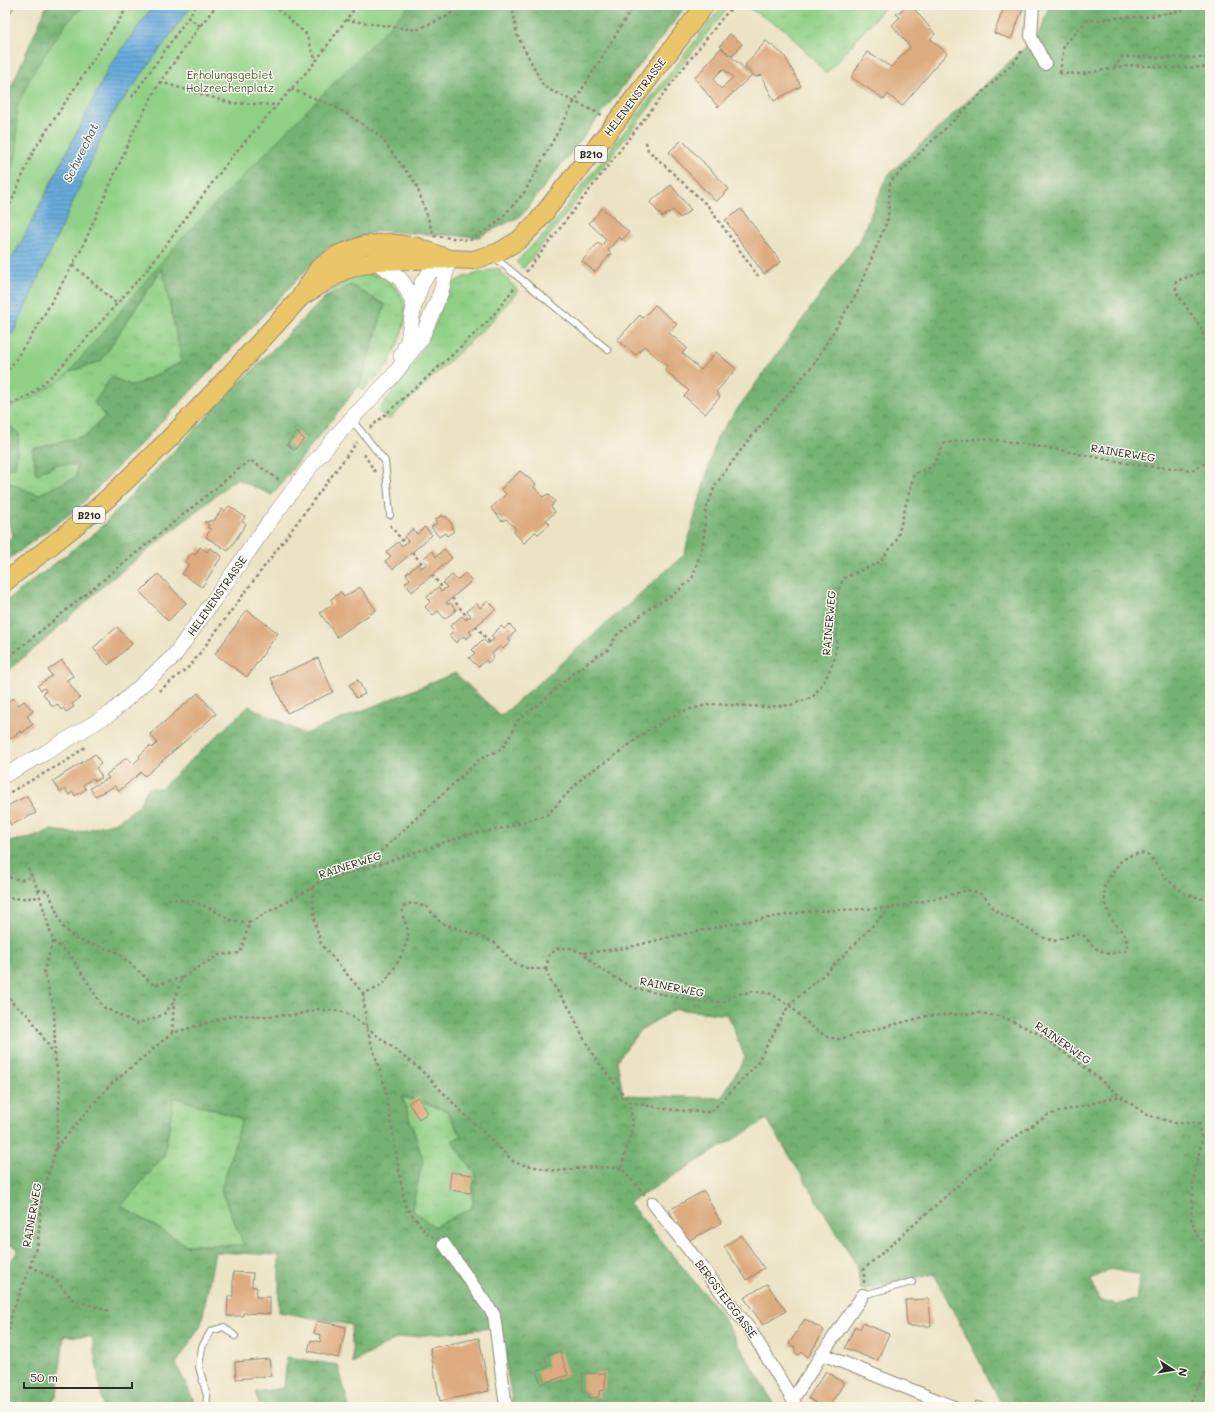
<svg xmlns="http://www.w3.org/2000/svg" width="1215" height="1412" font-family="Mali,sans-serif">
	<defs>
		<pattern id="grass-tufts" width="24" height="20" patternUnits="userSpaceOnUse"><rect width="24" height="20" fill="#90d086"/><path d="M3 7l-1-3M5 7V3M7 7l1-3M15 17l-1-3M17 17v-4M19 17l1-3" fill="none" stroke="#7cb374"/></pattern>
		<pattern id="forest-crowns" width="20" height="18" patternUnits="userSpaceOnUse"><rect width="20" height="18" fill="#74b273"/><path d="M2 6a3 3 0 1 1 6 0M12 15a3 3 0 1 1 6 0" fill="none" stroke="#5f915f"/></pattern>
		<pattern id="water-rules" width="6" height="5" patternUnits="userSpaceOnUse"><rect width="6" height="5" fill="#68abdd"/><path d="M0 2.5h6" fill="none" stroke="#568bb3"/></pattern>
	</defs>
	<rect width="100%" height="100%" fill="#fbf7ec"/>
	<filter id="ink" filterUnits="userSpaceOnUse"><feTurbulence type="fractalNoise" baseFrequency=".025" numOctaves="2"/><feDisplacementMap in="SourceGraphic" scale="8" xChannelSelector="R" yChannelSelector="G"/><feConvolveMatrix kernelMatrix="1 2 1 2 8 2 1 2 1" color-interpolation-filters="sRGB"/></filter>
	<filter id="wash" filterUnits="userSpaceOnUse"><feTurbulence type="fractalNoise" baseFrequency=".012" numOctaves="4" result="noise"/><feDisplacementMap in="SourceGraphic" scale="16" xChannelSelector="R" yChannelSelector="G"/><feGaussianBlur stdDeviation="0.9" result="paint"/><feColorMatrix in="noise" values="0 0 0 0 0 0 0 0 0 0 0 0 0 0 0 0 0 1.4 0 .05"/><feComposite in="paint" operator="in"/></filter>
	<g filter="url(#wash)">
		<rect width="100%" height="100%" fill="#ebe3c3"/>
		<g fill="url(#grass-tufts)" stroke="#5e7e58">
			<polygon points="723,5 731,5 720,17 523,269 516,262 550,227"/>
			<polygon points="743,5 887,5 826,74 786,30"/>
			<polygon points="163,267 182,362 133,386 86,436 33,449 36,474 58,464 78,465 76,477 38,495 5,481 5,469 15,467 19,434 5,422 5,401 43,381 101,361"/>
			<polygon points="498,268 518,291 493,320 388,420 378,411 414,364 435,325 450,285 464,277"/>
			<polygon points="366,273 386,277 400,293 405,305 405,321 399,341 388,365 363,391 359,386 385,305 351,285 322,300 345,279"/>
			<polygon points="401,1096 447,1111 461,1136 452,1141 476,1174 472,1208 434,1227 412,1209 423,1159"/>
			<polygon points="174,1097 243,1119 221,1191 245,1246 186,1245 121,1206 164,1156"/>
		</g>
		<g fill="url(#forest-crowns)" stroke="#506e4f" fill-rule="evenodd">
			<polygon points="47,5 154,5 111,64 5,270 5,101"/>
			<polygon points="208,5 687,5 521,216 478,237 379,231 327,248 156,428 79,507 5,562 5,543 13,536 5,510 5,481 38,495 76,477 77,465 58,464 36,474 32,449 86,436 105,416 94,403 111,377 133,386 182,362 162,268 101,361 43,381 5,341 15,330"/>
			<path d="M1050,5H1210V1407H1003L934,1274L861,1290L856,1264L767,1119L629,1203L719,1311L776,1407H513L500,1327L398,1338L353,1363L351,1325L279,1312V1255L215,1252L201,1325L176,1364L197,1407H103L92,1337L64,1336L57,1395L47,1407H5V1263L9,1264L19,1249L5,1243V842L31,838L51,830L75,833L116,822L138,807L148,788H161L249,706L305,734L455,673L501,716L684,555L717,437L860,240L887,176L1037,36ZM676,1009L728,1015L745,1058L721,1098L623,1095L617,1061L640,1030ZM402,1096L447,1111L461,1136L452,1141L476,1174L472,1208L434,1227L412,1209L423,1159ZM174,1097L242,1119L221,1191L244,1245H186L121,1206L164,1156ZM1110,1269L1140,1275L1136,1300L1119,1304L1099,1300L1091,1279Z"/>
			<polygon points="351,285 385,305 359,386 272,495 236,479 102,587 46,639 5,673 5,602 97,531 247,375 322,300"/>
			<polygon points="5,422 19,434 15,467 5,469"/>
			<polygon points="287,1357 338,1365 349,1407 260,1407 255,1392 284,1388"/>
		</g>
		<g fill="#90d086" stroke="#5e7e58">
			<polygon points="85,5 154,5 111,64 23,239 5,270 5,187 9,182 17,151 17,107 31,76 65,25"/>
			<polygon points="192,5 410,5 181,239 65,377 35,396 5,409 5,341 15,330 111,117"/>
		</g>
		<polygon fill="url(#water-rules)" stroke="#4a6b84" points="154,5 192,5 111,117 15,330 5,341 5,270 23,239 111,64"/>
		<g id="blocks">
			<g fill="#ddab7f" fill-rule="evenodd">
				<polygon points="5,5 16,5 10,13 5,9"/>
				<polygon points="909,5 911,5 935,34 930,39 947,53 902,106 888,94 884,99 851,77 867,52 891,67 910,47 892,25 900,17 896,14"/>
				<polygon points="1005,5 1024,6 1011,39 994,33"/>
				<polygon points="5,26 9,27 5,39"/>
				<polygon points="730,34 742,44 732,56 720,46"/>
				<polygon points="766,41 784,55 801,86 774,101 761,75 756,77 745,65"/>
				<path d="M721,48L752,75L718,107L695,78ZM723,69L733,77L721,89L713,79Z"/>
				<polygon points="682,140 729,189 716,202 669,152"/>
				<polygon points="671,185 691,210 680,218 673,210 662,217 650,202"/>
				<polygon points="602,208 629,232 622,240 619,237 608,250 611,254 595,272 582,261 598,243 602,246 606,239 589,223"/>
				<polygon points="741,209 781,262 764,274 725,220"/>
				<polygon points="655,305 677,324 669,333 687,348 682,353 701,370 716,352 736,369 716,392 720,397 705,414 684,396 689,391 665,370 667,366 644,346 636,355 617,340 640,315 643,318"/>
				<polygon points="297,432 304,439 294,450 287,444"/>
				<polygon points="520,471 536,484 534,487 543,497 548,494 555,501 551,507 555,512 546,520 550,524 538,534 535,532 524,543 514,532 516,529 506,519 502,521 491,508 506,494 501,489"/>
				<polygon points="229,506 245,517 242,521 246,524 228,551 206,537 211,529 207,527 209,525 204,522 206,521 209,522 210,520 213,522 222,509 225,511"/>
				<polygon points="442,515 444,518 446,516 453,526 452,528 454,531 447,536 445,533 439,537 431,527 437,523 435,520"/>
				<polygon points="425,527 432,535 393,569 385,561 391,556 386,552 398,542 402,546 408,541 404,537 413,529 417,534"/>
				<polygon points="200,547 207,552 210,548 222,556 202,587 182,574 189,564 185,562 192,553 195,555"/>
				<polygon points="444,549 452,558 412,592 405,583 410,579 406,574 418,564 421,568 427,564 423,559 432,551 436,557"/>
				<polygon points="465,573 472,581 446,603 448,605 450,603 456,610 445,619 438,611 433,615 425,607 430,602 427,597 438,587 442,592 447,587 443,583 452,575 457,580"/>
				<polygon points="158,574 186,603 168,621 140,592"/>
				<polygon points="360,587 376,610 337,637 320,613 333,604 331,599 341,592 344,597"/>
				<polygon points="488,601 496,609 469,632 472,634 466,639 464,636 456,643 449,635 454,631 450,626 462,616 466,620 471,616 467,611 476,603 480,608"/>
				<polygon points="247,610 278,633 247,677 215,654"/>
				<polygon points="509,624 516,631 508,639 511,641 503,649 500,646 492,654 494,657 488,663 486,660 478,667 469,658 475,653 472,650 483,639 488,644 494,639 491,636 501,626 504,629"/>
				<polygon points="117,627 132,644 108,665 93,648"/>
				<polygon points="318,658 333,692 287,713 271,678"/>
				<polygon points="62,660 73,676 67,680 80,698 72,704 74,707 66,712 64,708 61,710 57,704 53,707 43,694 46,691 44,688 41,690 37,686 52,676 48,670"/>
				<polygon points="358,680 365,694 356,698 349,685"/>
				<polygon points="198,693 216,714 145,776 141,772 119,791 115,786 95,796 90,788 109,778 106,775 127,757 133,764 140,758 139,756 150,746 152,748 157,743 150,734"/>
				<polygon points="13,698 19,705 24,701 33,711 27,716 33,724 22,733 20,731 11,739 5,732 5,705"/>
				<polygon points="95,754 101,764 96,768 102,777 95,781 93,778 83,785 86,789 75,796 73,792 69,795 65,789 60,792 53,781"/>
				<polygon points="27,796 36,813 11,825 5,812 5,807"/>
				<polygon points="418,1097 428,1113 419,1119 408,1103"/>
				<polygon points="451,1172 473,1175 471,1193 449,1190"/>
				<polygon points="704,1191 721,1223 686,1242 669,1210"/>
				<polygon points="741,1235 764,1268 747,1280 724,1247"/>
				<polygon points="233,1272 253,1273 252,1287 257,1287 256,1297 270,1297 270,1314 243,1313 243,1316 227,1316 228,1296 233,1296"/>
				<polygon points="767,1284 786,1311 763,1325 744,1298"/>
				<polygon points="929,1299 931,1326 907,1326 905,1300"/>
				<polygon points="805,1319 824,1330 808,1357 802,1352 799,1355 795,1352 795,1347 789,1344"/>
				<polygon points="317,1321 346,1327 339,1358 308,1351 311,1340 320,1342 321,1335 314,1333"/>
				<polygon points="863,1323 889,1334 877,1361 845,1348 855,1326 860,1329"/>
				<polygon points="479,1338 489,1391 440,1401 430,1348"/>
				<polygon points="560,1351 568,1375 541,1384 537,1371 548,1367 545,1356"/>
				<polygon points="269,1359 271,1376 236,1379 235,1362"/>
				<polygon points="826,1371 844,1383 829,1407 823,1407 808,1398"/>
				<polygon points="605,1373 605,1390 599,1391 599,1397 589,1398 589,1393 583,1393 582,1374"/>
				<polygon points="976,1401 998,1406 998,1407 974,1407"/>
			</g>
		</g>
	</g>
	<g filter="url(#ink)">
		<use href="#blocks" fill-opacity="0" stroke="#8b8777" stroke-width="1"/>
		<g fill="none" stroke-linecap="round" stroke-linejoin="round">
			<defs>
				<g id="service">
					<polyline points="494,257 608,350"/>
					<polyline points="351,419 385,461 390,515"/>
					<polyline points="863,1295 912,1282"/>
					<polyline points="206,1407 207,1396 199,1367 202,1347 211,1331 224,1327 235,1336"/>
				</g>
				<g id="minor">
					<polyline points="1033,5 1031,37 1045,64"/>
					<polyline points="653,1203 751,1331 797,1407"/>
					<polyline points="444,1244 494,1315 506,1407"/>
					<polyline points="822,1354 954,1407"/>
					<polyline points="793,1399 822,1354 863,1295"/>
				</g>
				<g id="tertiary">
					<path d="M376,261C383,268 389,270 397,276C405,282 410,296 414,306"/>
					<polyline points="401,356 408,340 414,306 422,283 430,272 449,259"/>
					<polyline points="5,775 45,753 111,713 174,656 272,518 314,462 351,419 392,377 421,339 441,292 449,259"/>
				</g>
				<g id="primary">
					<polyline points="304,295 345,270 376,261 449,259 473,260 497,253 519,240 537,222 616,122 705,5"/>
					<polyline points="5,582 77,525 108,498 167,441 226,379 299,299 319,268 337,255 365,245 389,243 417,247 449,259"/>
				</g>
			</defs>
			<use href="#service" stroke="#8b8777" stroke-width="8"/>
			<use href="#minor" stroke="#8b8777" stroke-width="14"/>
			<use href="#tertiary" stroke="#8b8777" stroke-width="16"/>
			<use href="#primary" stroke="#8b8777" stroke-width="20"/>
			<g stroke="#8b8777" stroke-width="2.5" stroke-dasharray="3 3" stroke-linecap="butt">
				<polyline points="273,5 306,34 316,61"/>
				<polyline points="512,5 517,35 544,87 602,115"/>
				<polyline points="1206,5 1210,8"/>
				<polyline points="188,17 200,26"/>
				<polyline points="346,20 416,30 448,16 460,5"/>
				<polyline points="1114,68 1122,57 1210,58"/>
				<polyline points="1059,73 1081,74 1133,65 1173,68 1210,67"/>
				<polyline points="1060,73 1064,45 1087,21 1125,17 1146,17 1184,10 1194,5"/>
				<polyline points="160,82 231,103 277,105"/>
				<polyline points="291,89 334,106 379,135 416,184 434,236 470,240 497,223 524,193 575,101 634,5"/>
				<polyline points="132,97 197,5"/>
				<polyline points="646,142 648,150 708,206 758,276"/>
				<polyline points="5,216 34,150 129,5"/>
				<polyline points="73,265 117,304"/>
				<polyline points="1210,269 1176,281 1176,292 1201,328 1210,353"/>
				<polyline points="526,272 723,17 735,5"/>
				<polyline points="5,375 36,329 81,250 136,126 160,82 200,26 217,5"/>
				<polyline points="5,406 32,394 62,366 146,271 234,154 316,61 357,5"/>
				<polyline points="370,428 450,357 491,318 515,287"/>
				<polyline points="364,454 375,472"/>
				<polyline points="390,525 405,544"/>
				<polyline points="412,552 424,566"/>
				<polyline points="432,575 444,590"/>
				<polyline points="452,598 468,618"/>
				<polyline points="476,626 490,643"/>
				<polyline points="5,660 250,460 281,481"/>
				<polyline points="159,691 191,665 357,442"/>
				<polyline points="5,795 68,760 85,747"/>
				<polyline points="363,868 480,759 502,749 513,731 517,721 544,700 573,673 597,656 607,651 617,635 651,607 674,594 692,579 703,545 706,509 716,484 746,443 814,364 858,291 888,219 890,182 1016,60 1023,49"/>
				<polyline points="5,873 8,877 21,880 33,877"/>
				<path d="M312,888L315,923L321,944L363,993C368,991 376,990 380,986C391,976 406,951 408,935C409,925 399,918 404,906L412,903L427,907L441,923L479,936L495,943L513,963L530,969H546"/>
				<polyline points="38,890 48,891 63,927 75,939 117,952 154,985 182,978"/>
				<polyline points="5,895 13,899 40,897"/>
				<polyline points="168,899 193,901 213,910 232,921 250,922"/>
				<polyline points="53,941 71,956 103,1007 137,1024 163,1015 174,1002 182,978 218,955 240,953 250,922 312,888 321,880 362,870 467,835 504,828 548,814 585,775 609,760 647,731 680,712 711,704 768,707 791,705 813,697 826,678 834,659 837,643 835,618 838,590 844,578 880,562 897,539 914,474 932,467 945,443 984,438 1048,448 1137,465 1194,470 1210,460"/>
				<polyline points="584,953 626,948 670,937 737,923 811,911 890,908 943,897 968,890 983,895 995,910 1042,937 1054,941 1074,934 1084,936 1095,948 1109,954 1126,951 1128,945 1124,934 1110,918 1105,902 1104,888 1110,876 1120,862 1129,856 1141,853 1150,856 1165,878 1185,894 1210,901"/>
				<polyline points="546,969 549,955 557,949 570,948 583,953 599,968 633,988 699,1002 723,1002 738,994 754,991 771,994 789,1005 812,1027 827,1037 839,1039 927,1016 979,1013 1003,1017 1037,1033 1078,1062 1120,1096 1147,1115 1175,1123 1198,1123 1202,1140 1194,1177 1191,1219 1198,1237 1210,1248"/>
				<polyline points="546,969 551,982 570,1009 583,1037 595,1058 629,1102 633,1124 621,1168"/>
				<polyline points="5,986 11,1002 30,1017 55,1056"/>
				<polyline points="363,993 367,1029 385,1087 405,1205 426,1233 433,1237"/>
				<polyline points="172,1033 174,1002"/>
				<path d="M629,1102C658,1108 681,1112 711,1112L756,1065L789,1005L832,967L890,908"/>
				<polyline points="1198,1123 1210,1124"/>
				<polyline points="56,1148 109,1086 172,1033 235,1015 263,1016 295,1015 319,1009 340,1011 351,1015 421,1070 460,1110 515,1163 557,1171 592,1167 621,1168 645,1195"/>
				<polyline points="30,1266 56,1280 72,1299 109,1311"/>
				<polyline points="864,1283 864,1269 1006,1143 1048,1115 1120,1096"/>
				<polyline points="5,1354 12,1312 25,1281 38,1242 42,1197 56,1148 60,1088 55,1056 54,1010 44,971 53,941 38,890 26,864"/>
				<polyline points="1188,1407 1210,1364"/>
			</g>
			<use href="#service" stroke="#fff" stroke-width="6"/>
			<use href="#minor" stroke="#fff" stroke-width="12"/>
			<use href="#tertiary" stroke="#fff" stroke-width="15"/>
			<use href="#primary" stroke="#ebc669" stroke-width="18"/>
		</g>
	</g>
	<g text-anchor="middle" stroke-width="3" stroke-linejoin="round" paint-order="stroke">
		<g fill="#fbf7ec" stroke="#696865" stroke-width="1">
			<rect x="575" y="146" width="32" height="16" rx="3"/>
			<rect x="73" y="507" width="32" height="16" rx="3"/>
		</g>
		<g font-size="10" font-weight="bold" fill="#2b2b2b">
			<text x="591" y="158">B210</text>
			<text x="89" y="519">B210</text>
		</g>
		<g font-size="11" fill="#495d46" stroke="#fbf7ec">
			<text x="230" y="79">Erholungsgebiet<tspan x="230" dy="13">Holzrechenplatz</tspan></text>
		</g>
		<g font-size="11" fill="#2b2b2b" stroke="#fbf7ec">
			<text transform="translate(635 97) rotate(-53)" y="4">HELENENSTRASSE</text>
			<text transform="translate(1123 453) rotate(9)" y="4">RAINERWEG</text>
			<text transform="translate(217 596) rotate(-55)" y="4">HELENENSTRASSE</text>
			<text transform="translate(829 623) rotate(-85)" y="4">RAINERWEG</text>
			<text transform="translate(350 865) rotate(-18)" y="4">RAINERWEG</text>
			<text transform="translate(672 987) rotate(11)" y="4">RAINERWEG</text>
			<text transform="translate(1063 1043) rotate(35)" y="4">RAINERWEG</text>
			<text transform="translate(32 1215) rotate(-80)" y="4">RAINERWEG</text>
			<text transform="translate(726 1299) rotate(53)" y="4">BERGSTEIGGASSE</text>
		</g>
		<g font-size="12" font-style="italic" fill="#405869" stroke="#fbf7ec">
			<text transform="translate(81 153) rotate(-64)" y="4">Schwechat</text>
		</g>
	</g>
	<rect width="1215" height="1412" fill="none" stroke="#fbf7ec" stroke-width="20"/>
	<g transform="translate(1173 1370) rotate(102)" stroke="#fbf7ec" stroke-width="3" paint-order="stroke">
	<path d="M0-3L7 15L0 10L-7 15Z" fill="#2b2b2b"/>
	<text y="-6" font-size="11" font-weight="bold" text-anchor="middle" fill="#2b2b2b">N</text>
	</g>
	<path d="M24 1382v6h108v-6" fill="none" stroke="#2b2b2b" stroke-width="2"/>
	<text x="30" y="1382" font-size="12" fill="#2b2b2b" stroke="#fbf7ec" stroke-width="3" paint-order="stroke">50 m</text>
</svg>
